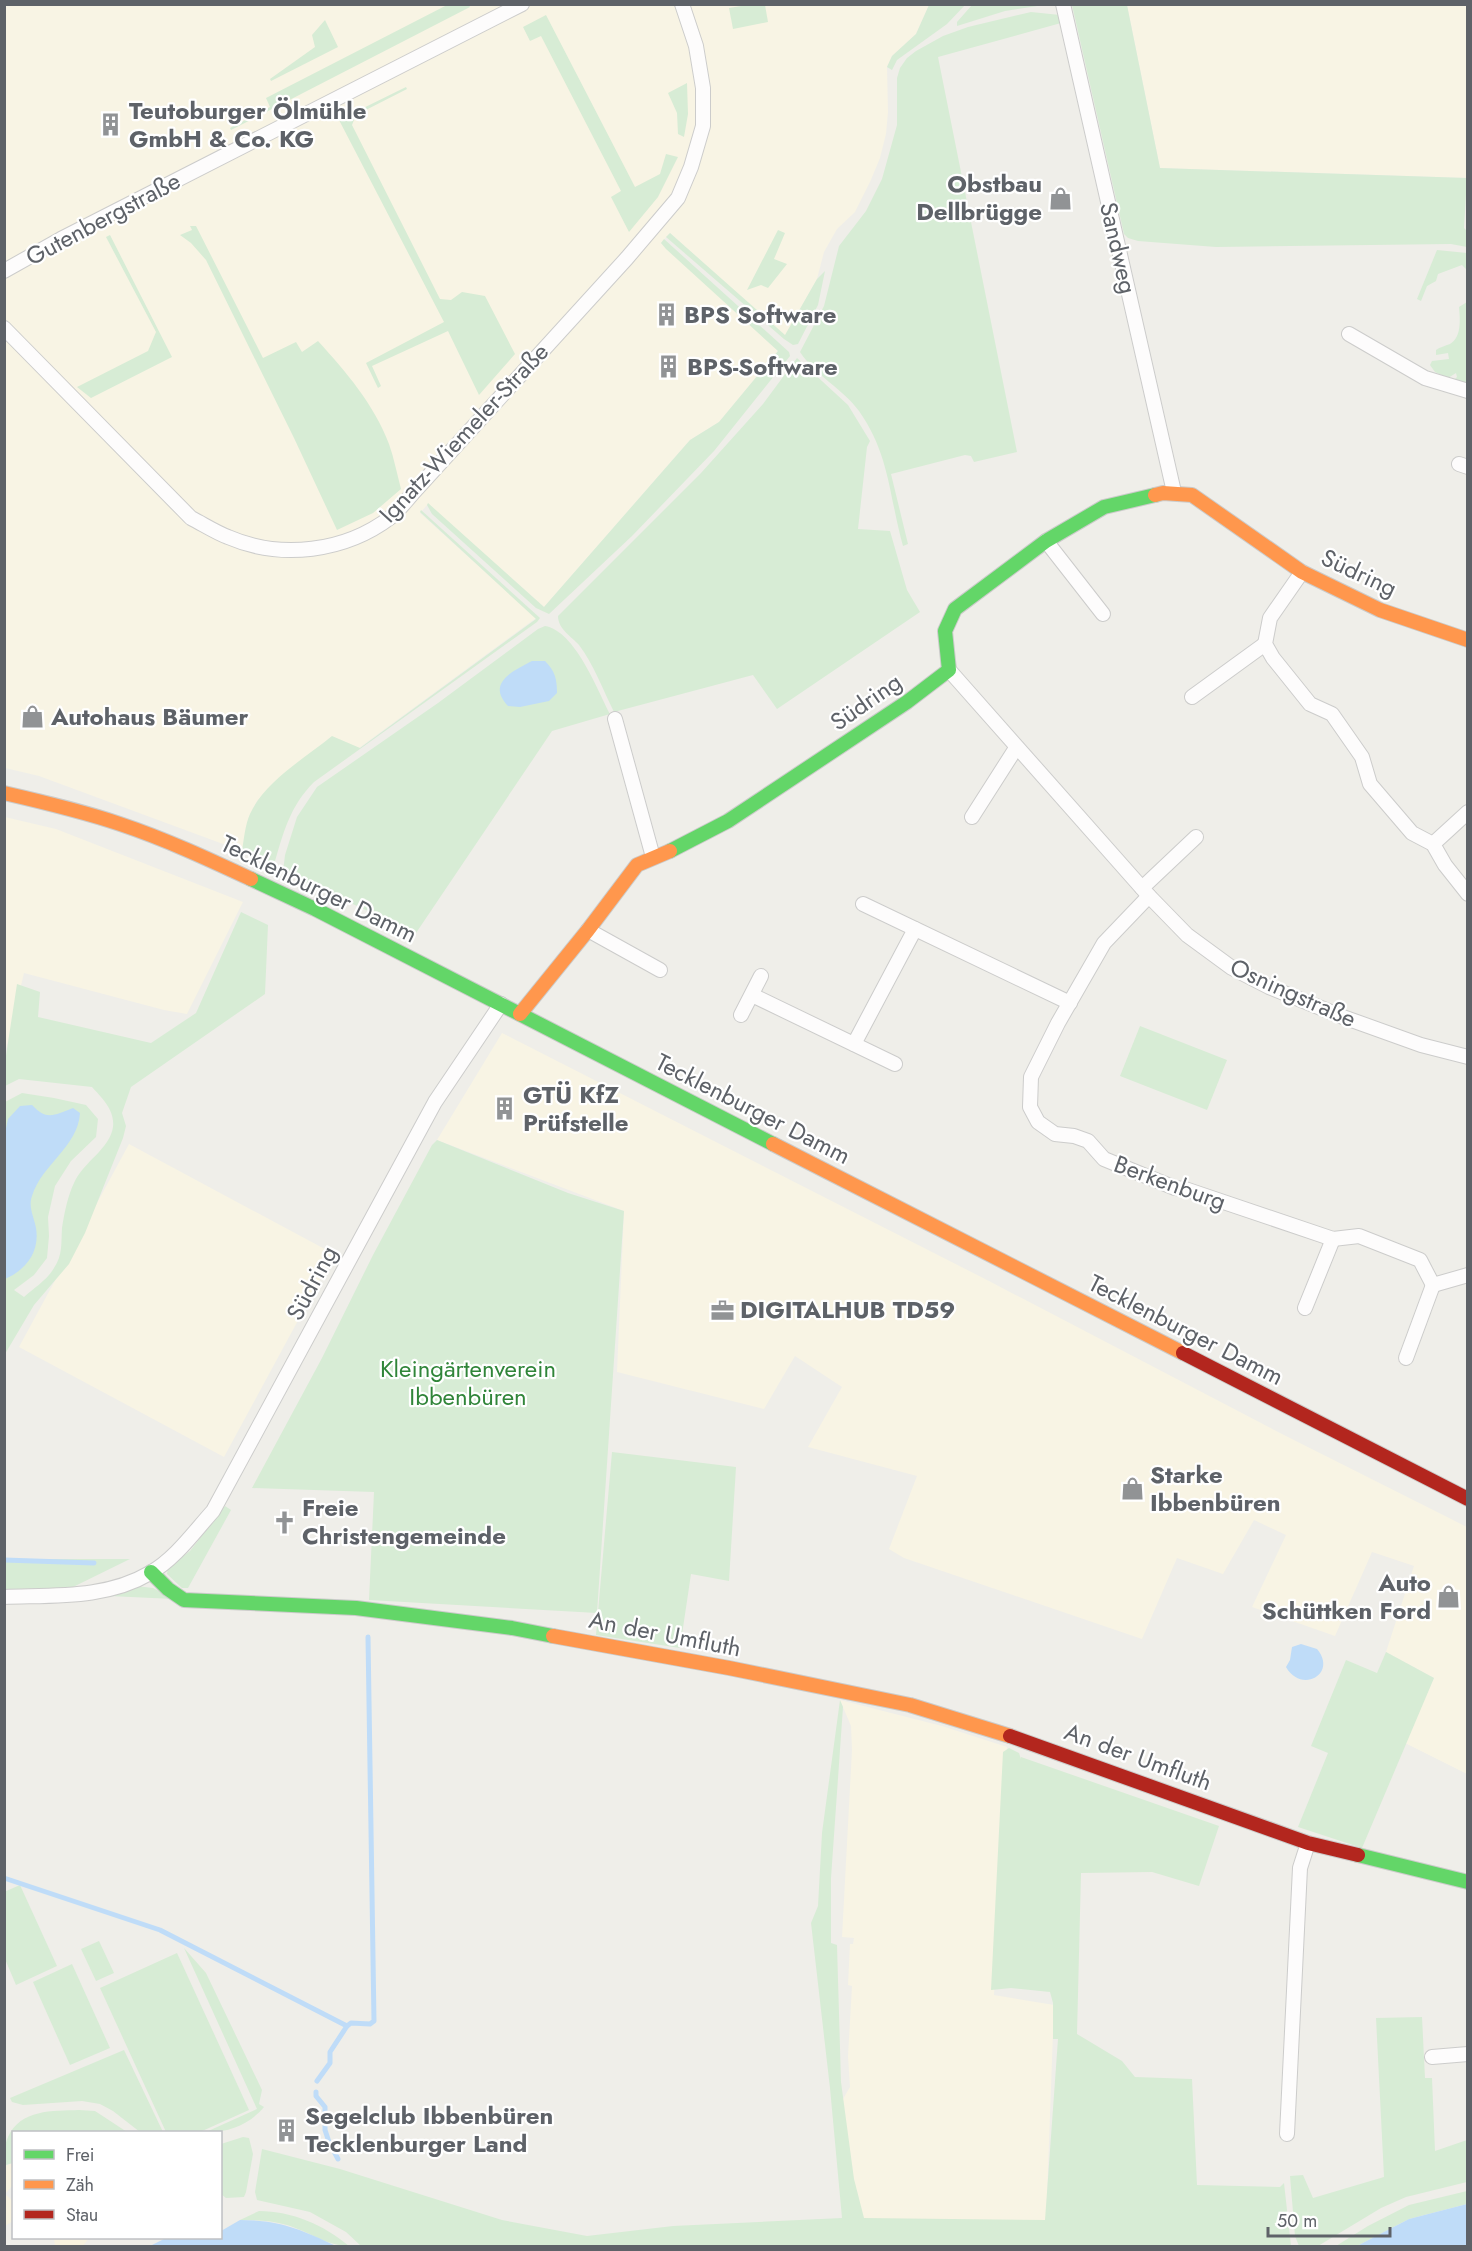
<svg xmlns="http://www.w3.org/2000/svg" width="1472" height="2251" font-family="Jost,sans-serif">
	<rect width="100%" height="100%" fill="#efeee9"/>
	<g fill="#f8f4e4">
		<polygon points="5,5 929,5 916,34 892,56 887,67 888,112 886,134 880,158 870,182 855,212 837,229 824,252 817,279 785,336 670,233 661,243 778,351 719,422 690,440 544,607 428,504 420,513 536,618 359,748 331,737 279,779 257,801 249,817 242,851 39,776 5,768"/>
		<polygon points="1127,5 1467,5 1467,178 1160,168"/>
		<polygon points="5,817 56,829 243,902 187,1014 164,1010 24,973 5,1053"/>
		<polygon points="502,1033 989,1281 1278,1432 1467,1527 1467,1774 1405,1743 1434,1678 1386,1652 1414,1566 1372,1552 1335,1636 1252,1607 1286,1535 1254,1520 1223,1574 1177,1558 1142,1639 904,1558 889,1549 917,1476 808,1447 842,1387 795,1356 764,1409 617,1372 624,1211 437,1140"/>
		<polygon points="129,1144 334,1254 224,1457 19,1347"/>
		<polygon points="840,1700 942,1726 1007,1747 994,1995 1054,2005 1046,2225 855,2227 843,2099 850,2087 848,2056 852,1986 848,1985 850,1944 853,1944 854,1938 842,1937 852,1750 851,1726"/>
	</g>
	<g fill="#d7ecd5">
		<polygon points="449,4 469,5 470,7 231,130 230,128 270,107 266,98"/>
		<polygon points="747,5 765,5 768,22 733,29 729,8"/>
		<polygon points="929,5 965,5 947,24 897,60 892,70 887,67 892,56 916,34"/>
		<polygon points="972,5 972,4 1044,5 1005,11 957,26 957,22"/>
		<polygon points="1072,5 1127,5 1160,168 1467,178 1464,228 1467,231 1467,247 1451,244 1216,247 1138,241 1128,238 1124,234"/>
		<path d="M1031,12L1060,15L1061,23L938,57L1017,452L974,462L971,456L965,455L891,474L908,544L903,546C889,496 890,455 859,411C843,389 815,375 800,352L824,306L839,246L866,211L882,179L897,125V78L900,68L907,58L916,51L943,36L968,27Z"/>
		<polygon points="546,15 635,187 660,174 666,154 678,157 658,197 629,232 611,197 621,191 541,36 530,41 523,27"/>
		<polygon points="325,20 338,47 271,81 270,79 315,47 312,35"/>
		<polygon points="687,83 688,114 684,137 678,134 677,113 668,93"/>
		<polygon points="406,87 407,89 356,115 352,125 440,299 451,300 462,292 485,296 515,354 479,395 448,331 372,366 381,386 378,388 366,363 444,322 339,120"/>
		<path d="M190,226H196L263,358L296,342L302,352L318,341C346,372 374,404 389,444C394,458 397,474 401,489L373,513L337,530L294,438L206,260L191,243L180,235L192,230Z"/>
		<polygon points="778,230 785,233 774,259 787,264 768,288 761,285 747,290"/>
		<polygon points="670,233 785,335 817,279 825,271 818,305 798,344 793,345 784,339 666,237"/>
		<polygon points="110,235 172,357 91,398 77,387 148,351 156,332 106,237"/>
		<polygon points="664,239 789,352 790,356 714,451 632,536 549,614 536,608 432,514 427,505 428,503 544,607 690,440 719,422 778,351 666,249 661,243"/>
		<polygon points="1437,250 1467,253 1467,270 1462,265 1438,274 1436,281 1427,286 1421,301 1417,299"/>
		<path d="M1467,302V386L1453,381L1457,377L1456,373L1448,378L1435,372L1430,365L1432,361L1449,359L1448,353L1436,355V350C1440,347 1445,346 1450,344C1462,337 1460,319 1459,307Z"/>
		<path d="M797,358L848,405L870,441L867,447L858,529L890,531L907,590L920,612L777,709L753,675L614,712C604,692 593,663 579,645C571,636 558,629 558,616L701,473L763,404Z"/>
		<path d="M421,510L540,618L537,622L314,782C290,806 283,833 274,865L242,851C244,839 245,825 250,814C265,781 304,759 332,736L360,748L536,619L420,512Z"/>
		<path d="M545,626C575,631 597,689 610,714L552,731L416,933L283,872L285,855L297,817L317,787L438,703L538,629Z"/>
		<path d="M241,912L268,925L265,994L131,1087L122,1113L126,1126L123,1138L85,1233L69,1264L34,1305L5,1354V1102L22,1093L54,1098L86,1105L98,1119L96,1137L71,1161L55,1186L48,1217L49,1236L47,1258L34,1275L14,1290L24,1297C34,1288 47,1280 54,1268C63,1255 61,1242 62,1228C64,1214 68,1195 74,1183C83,1162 110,1149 113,1127C115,1110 102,1098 92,1087L19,1079L5,1086V1062L17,984L40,992L38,1017L151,1043L196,1013Z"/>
		<polygon points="1140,1026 1227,1060 1207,1110 1120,1076"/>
		<polygon points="437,1140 568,1193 624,1211 597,1613 369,1600 374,1492 252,1488 322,1358 373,1255 432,1145"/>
		<polygon points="612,1452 736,1467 729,1581 691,1574 680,1648 596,1635"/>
		<polygon points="225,1506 231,1510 188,1588 182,1588 167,1574 168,1568 190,1551"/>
		<polygon points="4,1559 130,1559 71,1588 5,1589"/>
		<polygon points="136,1586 153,1588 174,1599 109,1596"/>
		<polygon points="1386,1652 1434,1678 1362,1848 1298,1827 1328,1753 1311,1746 1346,1660 1377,1673"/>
		<polygon points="840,1700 843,1707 831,1878 831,1943 837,1945 841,2082 854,2179 864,2218 1045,2220 1058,2039 1053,2039 1053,2003 1050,1992 1011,1988 991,1990 1003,1752 1009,1748 1019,1753 1021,1759 1021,1757 1219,1826 1199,1886 1152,1872 1081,1873 1077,2034 1122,2061 1135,2077 1192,2079 1197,2185 1280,2187 1284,2183 1291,2246 361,2246 346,2232 310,2212 257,2200 255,2192 262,2149 340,2169 502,2220 587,2236 673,2226 842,2218 830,2088 811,1923 818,1906 822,1833"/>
		<polygon points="20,1885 57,1966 16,1985 5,1959 4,1892"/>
		<polygon points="99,1941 114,1973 96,1981 81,1949"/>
		<path d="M184,1948L206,1973L262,2090L259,2104L264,2107C250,2124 228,2133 206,2132L257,2109Z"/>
		<polygon points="177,1953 249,2110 200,2132 166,2132 100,1988"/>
		<polygon points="72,1964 110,2048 70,2065 33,1982"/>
		<polygon points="1422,2017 1425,2078 1432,2078 1435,2151 1467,2140 1467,2182 1406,2197 1381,2208 1318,2246 1299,2246 1295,2236 1290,2176 1303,2175 1313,2198 1384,2177 1376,2018"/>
		<polygon points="124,2050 163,2132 140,2132 113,2111 100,2104 82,2101 23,2105 12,2102 10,2098"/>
		<path d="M79,2110L95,2111L127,2132H14L13,2163L6,2165C3,2155 4,2146 8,2137C21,2109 52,2111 79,2110Z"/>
		<polygon points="243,2137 249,2138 253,2154 246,2192 244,2197 226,2198 221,2194 221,2144"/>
		<polygon points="1467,2191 1467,2204 1409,2219 1357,2246 1336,2246 1368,2226 1409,2205"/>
		<path d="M259,2211C292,2211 324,2225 349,2246C326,2246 308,2231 287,2225C271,2220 256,2220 240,2220Z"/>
	</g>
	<g fill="#f7f2df">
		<polygon points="13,2163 13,2185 5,2194 13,2201 13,2221 5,2226 5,2166"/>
		<polygon points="54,2238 89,2238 83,2246 55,2246"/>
	</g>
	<g fill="#bfdcf8">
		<path d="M532,661H545C555,671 557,679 557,693L549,701L520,707L508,706C486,683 513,671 532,661Z"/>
		<path d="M32,1105C47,1121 54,1115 73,1108L80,1113C78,1147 42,1164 32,1196C28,1207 34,1217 36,1228C40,1252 26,1270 5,1279V1133L8,1119L20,1106Z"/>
		<path d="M1301,1644L1317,1649C1338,1674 1301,1694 1286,1667L1290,1660L1292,1647Z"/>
		<polygon points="1467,2204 1467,2246 1357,2246 1409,2219"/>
		<path d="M240,2220C280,2220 300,2229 336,2246H131L140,2238H220L221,2231Z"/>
	</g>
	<polygon fill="#efeee9" points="136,2238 166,2238 150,2246 128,2246"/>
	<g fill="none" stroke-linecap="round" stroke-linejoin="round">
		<g stroke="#bfdcf8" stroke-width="5">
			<polyline points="4,1560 94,1563"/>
			<polyline points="4,1878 160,1930 347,2026"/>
			<polyline points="317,2081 330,2063 330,2052 347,2026 351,2023 370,2024 374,2021 368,1637"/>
			<polyline points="316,2092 316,2096 325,2107 325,2130 329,2142 338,2159"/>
		</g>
		<defs>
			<g id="street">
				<polyline points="1063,4 1174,492"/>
				<polyline points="4,271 61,239 522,4"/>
				<path d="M4,328L191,518C203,524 215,532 228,537C281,560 345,552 391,517C399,510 406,501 413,493L627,258L678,198L691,167L703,126V88L696,46L682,4"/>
				<polyline points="1349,334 1425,378 1468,391"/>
				<polyline points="1459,464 1468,467"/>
				<polyline points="1046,541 1103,614"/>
				<polyline points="1302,572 1270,618 1265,644 1273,658 1310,704 1332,714 1362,757 1370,784 1412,833 1433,844 1445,865 1468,894"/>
				<polyline points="949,670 1149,896 1187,935 1232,968 1269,987 1343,1017 1421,1045 1468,1057"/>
				<polyline points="1192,697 1265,644"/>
				<polyline points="615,719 653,857"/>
				<polyline points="972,817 1016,748"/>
				<polyline points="1433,844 1468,812"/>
				<polyline points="1142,888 1196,837"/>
				<polyline points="1149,896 1104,943 1058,1023 1031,1077 1030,1107 1038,1122 1055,1134 1074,1136 1088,1141 1104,1159 1175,1188 1185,1189 1333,1239 1359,1236 1420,1260 1433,1285 1468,1275"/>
				<polyline points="863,904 1070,1003"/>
				<polyline points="588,930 660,970"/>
				<polyline points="752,995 895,1064"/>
				<polyline points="741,1015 761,976"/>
				<polyline points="854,1044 915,929"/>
				<polyline points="1305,1308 1333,1239"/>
				<polyline points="1406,1358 1433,1285"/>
				<path d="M4,1597C54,1595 106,1599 150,1573C175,1559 194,1532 213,1511L435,1102L501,1004"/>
				<polyline points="1432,2057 1468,2054"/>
				<polyline points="1287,2134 1300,1868 1308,1843"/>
			</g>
			<g id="fast">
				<polyline points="670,851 728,821 907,702 949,670 945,631 955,609 1046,541 1104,507 1155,495"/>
				<polyline points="251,879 315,909 773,1144"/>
				<polyline points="151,1572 168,1589 184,1600 356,1608 512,1628 553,1636"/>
				<polyline points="1358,1855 1468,1882"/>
			</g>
			<g id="slow">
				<polyline points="1155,495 1163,493 1192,495 1302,572 1380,610 1468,640"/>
				<path d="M4,793C43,802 82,811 120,824C165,839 208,859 251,879"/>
				<polyline points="520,1014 588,930 637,865 670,851"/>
				<polyline points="773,1144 1183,1353"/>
				<polyline points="553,1636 729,1668 910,1705 1010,1736"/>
			</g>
			<g id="jam">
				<polyline points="1183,1353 1468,1499"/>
				<polyline points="1010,1736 1308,1843 1358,1855"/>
			</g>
		</defs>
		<use href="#street" stroke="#cccccb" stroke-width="16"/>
		<use href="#fast" stroke="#cbcbca" stroke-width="16"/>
		<use href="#slow" stroke="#cbcbca" stroke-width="16"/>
		<use href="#jam" stroke="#cbcbca" stroke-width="16"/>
		<use href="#street" stroke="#fdfcfc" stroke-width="14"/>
		<use href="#fast" stroke="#63d668" stroke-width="14"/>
		<use href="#slow" stroke="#ff974d" stroke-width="14"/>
		<use href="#jam" stroke="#b3261e" stroke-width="14"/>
	</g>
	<defs>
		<symbol id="building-bare" viewBox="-9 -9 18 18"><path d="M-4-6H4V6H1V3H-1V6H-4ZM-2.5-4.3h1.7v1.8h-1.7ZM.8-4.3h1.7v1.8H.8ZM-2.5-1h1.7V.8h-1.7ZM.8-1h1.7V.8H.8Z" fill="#919395" stroke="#fff" stroke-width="2.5" paint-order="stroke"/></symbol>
		<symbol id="shop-bare" viewBox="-9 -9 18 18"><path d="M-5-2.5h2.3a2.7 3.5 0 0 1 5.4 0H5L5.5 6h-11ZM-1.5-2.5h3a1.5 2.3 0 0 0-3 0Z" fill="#919395" stroke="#fff" stroke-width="2.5" paint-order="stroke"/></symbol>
		<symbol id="office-bare" viewBox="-9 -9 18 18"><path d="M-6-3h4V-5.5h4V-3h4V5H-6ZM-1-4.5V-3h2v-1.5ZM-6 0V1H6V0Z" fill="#919395" stroke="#fff" stroke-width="2.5" paint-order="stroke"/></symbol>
		<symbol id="church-bare" viewBox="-9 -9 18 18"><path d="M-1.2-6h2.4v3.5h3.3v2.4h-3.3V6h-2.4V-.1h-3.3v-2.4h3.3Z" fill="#919395" stroke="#fff" stroke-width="2.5" paint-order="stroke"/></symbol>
	</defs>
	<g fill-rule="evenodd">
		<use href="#building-bare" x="94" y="108" width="33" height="33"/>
		<use href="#shop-bare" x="1044" y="182" width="33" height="33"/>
		<use href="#building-bare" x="650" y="298" width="33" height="33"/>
		<use href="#building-bare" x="652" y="350" width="33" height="33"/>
		<use href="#shop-bare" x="16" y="700" width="33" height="33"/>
		<use href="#building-bare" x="488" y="1092" width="33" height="33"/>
		<use href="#office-bare" x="706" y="1294" width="33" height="33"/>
		<use href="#shop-bare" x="1116" y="1472" width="33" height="33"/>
		<use href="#church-bare" x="268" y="1506" width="33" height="33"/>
		<use href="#shop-bare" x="1432" y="1580" width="33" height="33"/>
		<use href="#building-bare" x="270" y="2114" width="33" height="33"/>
	</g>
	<g text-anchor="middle" stroke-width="4.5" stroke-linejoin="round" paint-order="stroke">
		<g font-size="24" font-weight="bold" fill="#5e6268" stroke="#fff" text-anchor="start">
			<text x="129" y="119">Teutoburger Ölmühle<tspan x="129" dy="28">GmbH &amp; Co. KG</tspan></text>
			<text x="1042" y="192" text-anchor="end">Obstbau<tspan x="1042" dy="28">Dellbrügge</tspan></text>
			<text x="684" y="323">BPS Software</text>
			<text x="687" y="375">BPS-Software</text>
			<text x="51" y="725">Autohaus Bäumer</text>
			<text x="523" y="1103">GTÜ KfZ<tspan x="523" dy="28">Prüfstelle</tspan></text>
			<text x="740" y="1318">DIGITALHUB TD59</text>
			<text x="1150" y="1483">Starke<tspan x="1150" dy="28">Ibbenbüren</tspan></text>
			<text x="302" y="1516">Freie<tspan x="302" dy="28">Christengemeinde</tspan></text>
			<text x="1431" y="1591" text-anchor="end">Auto<tspan x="1431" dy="28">Schüttken Ford</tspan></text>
			<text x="305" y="2124">Segelclub Ibbenbüren<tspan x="305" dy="28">Tecklenburger Land</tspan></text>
		</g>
		<g font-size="24" fill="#5e6268" stroke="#fff">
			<text transform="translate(103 219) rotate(-28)" y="8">Gutenbergstraße</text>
			<text transform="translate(1118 248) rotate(77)" y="8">Sandweg</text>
			<text transform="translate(464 433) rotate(-47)" y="8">Ignatz-Wiemeler-Straße</text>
			<text transform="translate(1359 573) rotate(25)" y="8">Südring</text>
			<text transform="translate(866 702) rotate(-35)" y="8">Südring</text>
			<text transform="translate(319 889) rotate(26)" y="8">Tecklenburger Damm</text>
			<text transform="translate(1293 993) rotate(24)" y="8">Osningstraße</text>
			<text transform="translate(753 1109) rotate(27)" y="8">Tecklenburger Damm</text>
			<text transform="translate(1170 1183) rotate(20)" y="8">Berkenburg</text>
			<text transform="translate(312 1283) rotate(-62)" y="8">Südring</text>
			<text transform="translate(1186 1330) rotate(27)" y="8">Tecklenburger Damm</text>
			<text transform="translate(665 1634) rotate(11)" y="8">An der Umfluth</text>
			<text transform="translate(1138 1757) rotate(20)" y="8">An der Umfluth</text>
		</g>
		<g font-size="24" fill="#308539" stroke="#fff">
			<text x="468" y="1377">Kleingärtenverein<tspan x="468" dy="28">Ibbenbüren</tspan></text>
		</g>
	</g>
	<rect width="1472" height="2251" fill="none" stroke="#5e6268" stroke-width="12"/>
	<rect x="12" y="2131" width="210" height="108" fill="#ffffff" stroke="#bfc0c3" stroke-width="1.5"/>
	<rect x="24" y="2150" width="30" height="9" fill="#63d668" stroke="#bfc0c3" stroke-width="1.5"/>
	<text x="66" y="2161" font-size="18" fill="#5e6268">Frei</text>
	<rect x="24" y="2180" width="30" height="9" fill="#ff974d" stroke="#bfc0c3" stroke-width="1.5"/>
	<text x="66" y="2191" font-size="18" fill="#5e6268">Zäh</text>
	<rect x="24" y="2210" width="30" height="9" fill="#b3261e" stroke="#bfc0c3" stroke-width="1.5"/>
	<text x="66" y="2221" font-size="18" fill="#5e6268">Stau</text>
	<path d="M1268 2227v9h122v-9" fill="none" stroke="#5e6268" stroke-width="3"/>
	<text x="1277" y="2227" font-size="18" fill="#5e6268" stroke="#ffffff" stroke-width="4.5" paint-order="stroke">50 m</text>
</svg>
